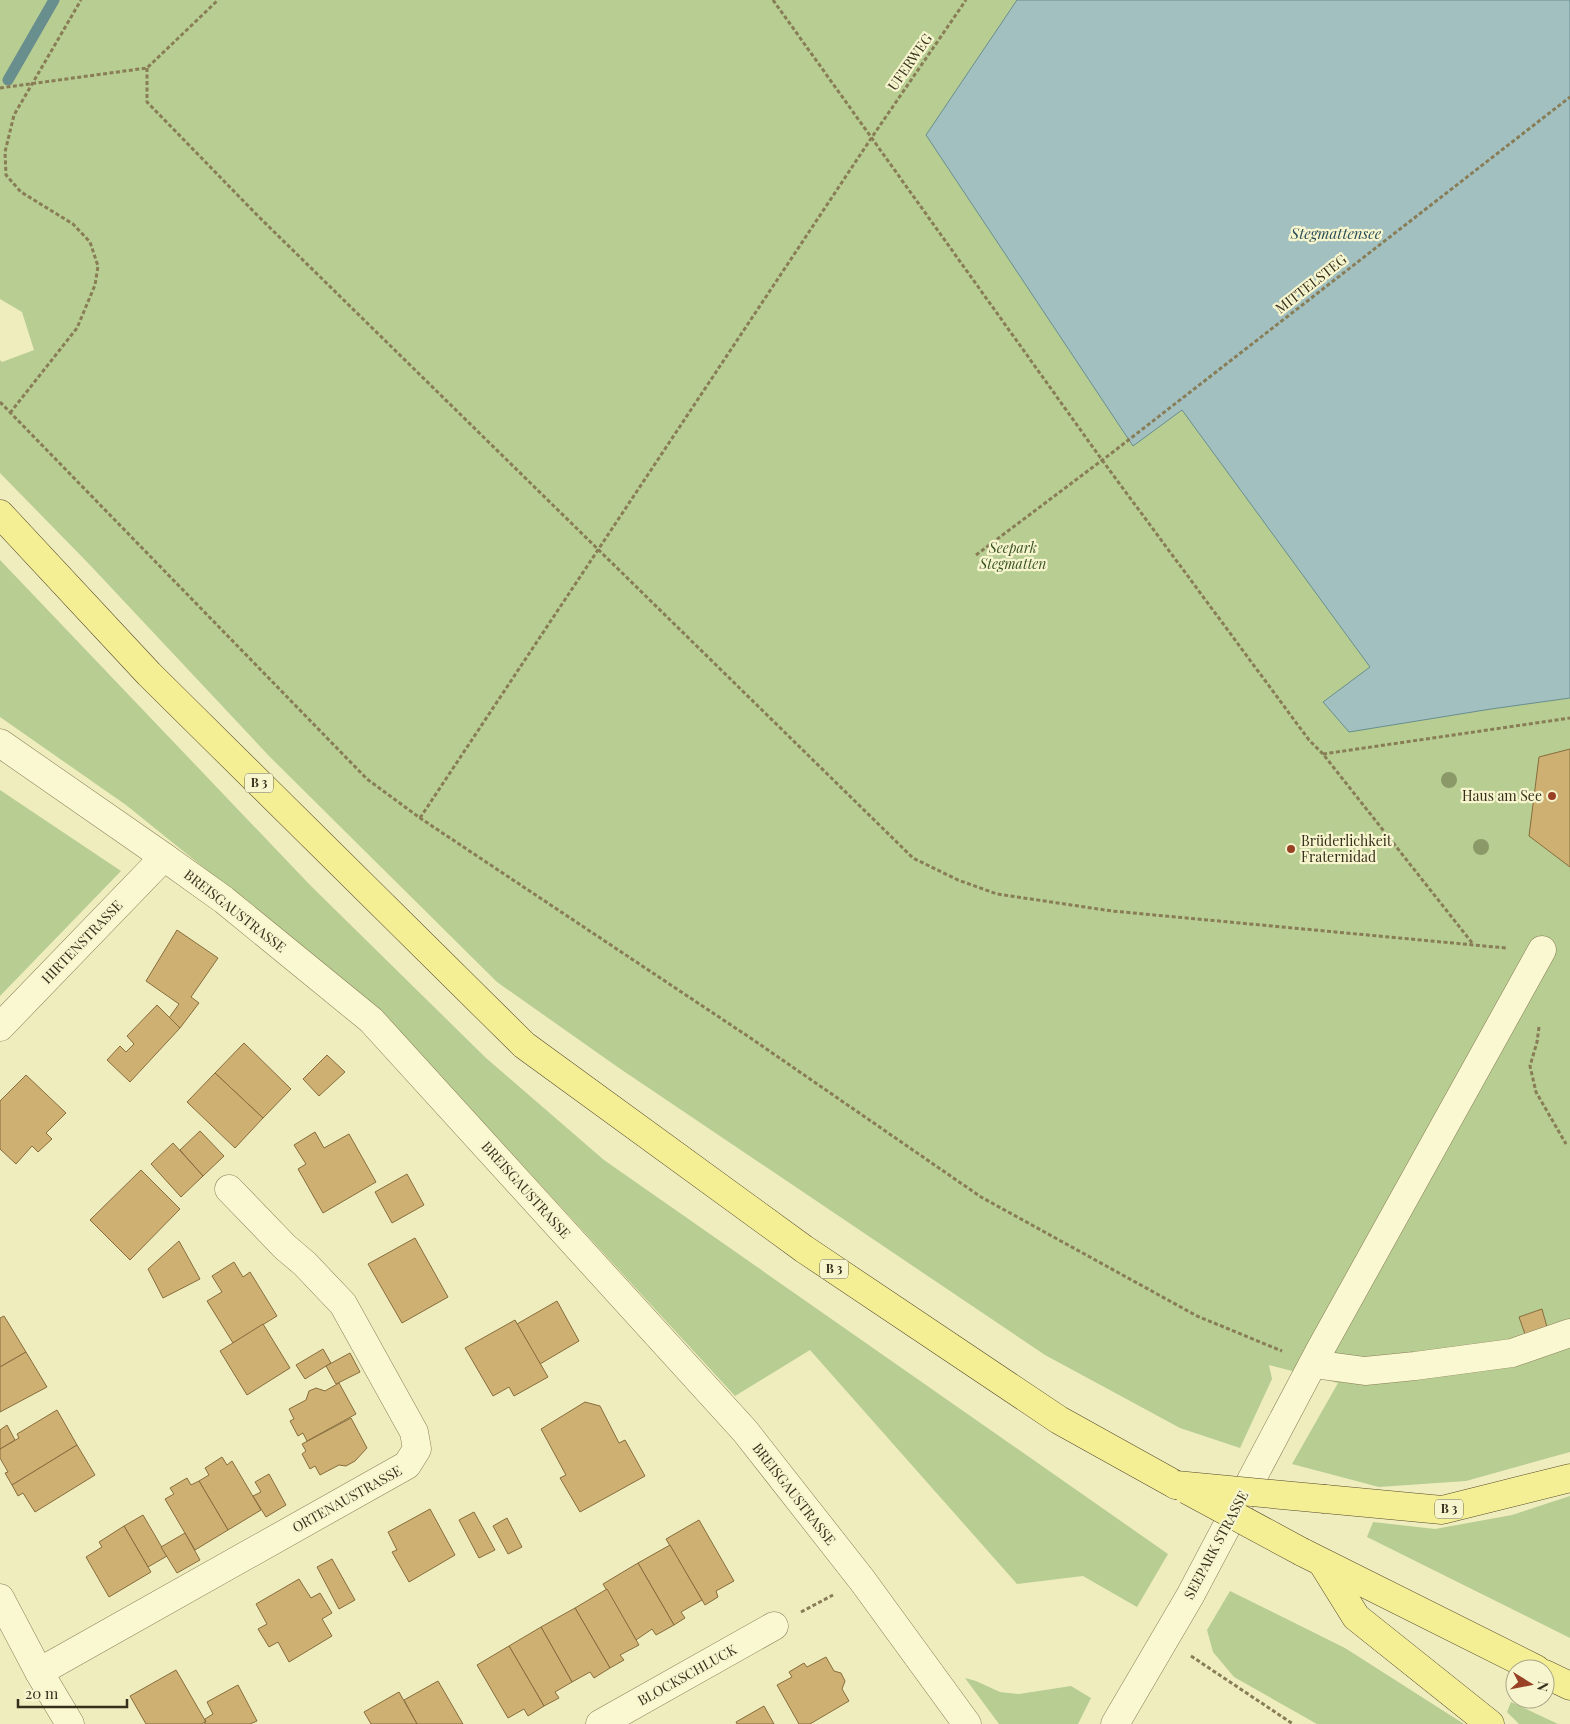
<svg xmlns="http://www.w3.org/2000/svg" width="1570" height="1724" font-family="'Playfair Display',serif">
	<rect width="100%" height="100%" fill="#efedbe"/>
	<g fill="#b7cd92">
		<polygon points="0,0 1570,0 1570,1452 1466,1481 1379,1487 1292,1464 1338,1383 1269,1365 1272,1379 1240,1448 1180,1428 1045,1355 619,1068 497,982 270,757 89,564 0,473 0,360 2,362 34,350 22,312 0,299"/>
		<polygon points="0,560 310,885 486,1058 604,1160 1168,1554 1137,1607 1083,1576 1017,1584 810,1350 735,1396 379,1009 126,805 0,717"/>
		<polygon points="0,790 121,871 0,996"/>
		<polygon points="1570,1496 1570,1638 1367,1537 1373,1522 1435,1529 1512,1515"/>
		<polygon points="1230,1591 1345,1648 1464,1724 1317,1724 1234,1677 1213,1652 1207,1630"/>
		<polygon points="965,1678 976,1681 1000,1692 1019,1694 1071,1686 1091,1698 1078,1724 999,1724"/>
		<polygon points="1511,1702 1558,1724 1519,1724 1507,1712"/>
	</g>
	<polygon fill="#a2c0bf" stroke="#698e8e" points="1017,0 1570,0 1570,698 1491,709 1349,732 1323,702 1370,667 1182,410 1133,446 926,135"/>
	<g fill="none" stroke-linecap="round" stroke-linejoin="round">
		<polyline stroke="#698e8e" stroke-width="11" points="8,80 54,0"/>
	</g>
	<g fill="#ceb073" stroke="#876d3c">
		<polygon points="1570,749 1570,867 1529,836 1539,757"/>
		<polygon points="177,930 218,958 191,997 199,1003 180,1028 169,1018 179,1004 146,981"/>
		<polygon points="157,1005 180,1028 130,1082 107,1060 120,1046 126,1052 134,1044 127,1036"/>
		<polygon points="244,1043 291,1089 263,1118 215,1073"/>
		<polygon points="327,1055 345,1072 319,1096 303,1079"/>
		<polygon points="215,1073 263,1118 235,1148 187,1102"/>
		<polygon points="26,1075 66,1113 46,1133 52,1139 38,1152 32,1146 16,1164 0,1149 0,1101"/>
		<polygon points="200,1131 224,1156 203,1176 180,1150"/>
		<polygon points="315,1132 324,1148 349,1134 376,1182 323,1213 298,1169 306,1164 294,1145"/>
		<polygon points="173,1143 203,1176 181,1197 151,1164"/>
		<polygon points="141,1170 180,1209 130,1260 90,1220"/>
		<polygon points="407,1174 424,1205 392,1223 375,1192"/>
		<polygon points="415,1238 448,1297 402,1323 368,1264"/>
		<polygon points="179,1241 200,1279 163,1298 148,1269"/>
		<polygon points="234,1262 243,1277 250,1272 277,1316 233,1343 207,1301 222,1292 212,1276"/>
		<polygon points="557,1301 579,1341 540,1364 517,1324"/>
		<polygon points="1542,1309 1547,1327 1525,1334 1519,1317"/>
		<polygon points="4,1316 26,1352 0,1367 0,1318"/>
		<polygon points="515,1320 548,1377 514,1396 509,1387 493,1396 465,1348"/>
		<polygon points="263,1324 290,1368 247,1395 220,1351"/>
		<polygon points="323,1349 331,1363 305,1379 296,1365"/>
		<polygon points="26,1352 47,1387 0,1412 0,1367"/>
		<polygon points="350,1353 360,1372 336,1384 326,1366"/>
		<polygon points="339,1383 356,1414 307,1441 303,1433 298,1436 290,1421 294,1419 289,1409 306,1400 309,1391 316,1388 325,1391"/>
		<polygon points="585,1402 600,1406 619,1443 625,1440 645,1476 580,1512 560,1478 566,1475 541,1429"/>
		<polygon points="57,1410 77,1445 12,1485 5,1473 8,1472 0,1458 0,1449 19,1438 17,1434"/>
		<polygon points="351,1418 367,1448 355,1461 346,1466 339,1465 320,1475 315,1466 310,1469 302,1454 306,1451 302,1444"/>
		<polygon points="7,1425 15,1440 0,1449 0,1430"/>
		<polygon points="77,1445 95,1475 35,1512 23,1493 18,1496 12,1485"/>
		<polygon points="222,1457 227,1465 232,1461 261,1510 228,1530 199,1481 209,1475 205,1468"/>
		<polygon points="269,1474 286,1505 266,1517 253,1496 261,1492 255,1482"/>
		<polygon points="187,1478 191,1485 199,1481 228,1530 195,1550 165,1499 174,1494 170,1488"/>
		<polygon points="430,1509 455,1555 409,1582 392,1552 397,1550 388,1532"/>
		<polygon points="474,1512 495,1550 479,1558 459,1520"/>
		<polygon points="143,1515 167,1556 148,1567 124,1526"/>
		<polygon points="507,1518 522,1547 508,1554 493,1526"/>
		<polygon points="699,1520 734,1581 716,1591 718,1597 705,1605 666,1539"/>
		<polygon points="124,1526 151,1572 109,1597 86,1557 102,1547 99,1542"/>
		<polygon points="185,1533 200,1560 177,1573 161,1547"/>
		<polygon points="670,1545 702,1600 681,1612 685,1618 674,1625 638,1563"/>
		<polygon points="332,1559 355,1600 339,1609 317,1567"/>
		<polygon points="638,1563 674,1625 656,1635 652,1629 636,1640 603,1584"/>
		<polygon points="299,1579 311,1598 320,1593 332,1613 322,1619 332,1636 289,1662 278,1642 269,1647 258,1629 267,1624 256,1604"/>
		<polygon points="607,1589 639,1645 620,1655 624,1660 610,1668 575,1608"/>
		<polygon points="575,1608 610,1668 594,1678 590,1672 572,1682 541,1627"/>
		<polygon points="541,1627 572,1682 555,1692 559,1698 544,1706 509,1646"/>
		<polygon points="509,1646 544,1706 528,1716 524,1709 508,1718 477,1665"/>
		<polygon points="826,1657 834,1671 841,1673 845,1681 842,1689 849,1701 810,1724 799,1724 777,1685 792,1677 789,1672 804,1663 807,1667"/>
		<polygon points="176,1670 206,1722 201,1724 146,1724 130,1696"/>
		<polygon points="438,1681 463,1724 417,1724 404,1700"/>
		<polygon points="238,1685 257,1721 250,1724 205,1724 204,1722 206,1722 205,1719 213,1714 207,1702"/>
		<polygon points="399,1692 417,1724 371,1724 364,1712"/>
		<polygon points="764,1706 774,1724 737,1724 736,1722"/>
	</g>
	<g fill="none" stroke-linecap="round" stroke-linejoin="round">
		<defs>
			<g id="minor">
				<polyline points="0,743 164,857 224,900 371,1020 745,1431 862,1580 967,1724"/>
				<polyline points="0,1027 164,857"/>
				<polyline points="1313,1364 1365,1371 1415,1366 1512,1353 1570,1333"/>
				<polyline points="0,1598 39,1672 70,1724"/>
				<polyline points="39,1672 407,1465 417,1449 414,1432 343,1304 305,1264 285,1247 229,1189"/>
				<polyline points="600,1724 774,1626"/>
				<polyline points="1115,1724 1190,1596 1320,1350 1542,950"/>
			</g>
			<g id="major">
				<polyline points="0,514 149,674 524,1045 804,1249 1059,1420 1176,1485"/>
				<polyline points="1325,1499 1442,1510 1570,1478"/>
				<polyline points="1302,1552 1536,1669"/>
				<polyline points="1323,1564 1356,1617 1490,1724"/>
				<polyline points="1545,1674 1570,1686"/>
			</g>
		</defs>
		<use href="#minor" stroke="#887d56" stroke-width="29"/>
		<use href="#major" stroke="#55492b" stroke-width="29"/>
		<g stroke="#887d56" stroke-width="3" stroke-dasharray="4 2.5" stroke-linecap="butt">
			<polyline points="773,0 1102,460 1309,740 1323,754 1473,944"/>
			<polyline points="147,68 147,102 259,217 913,858 958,880 997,894 1112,911 1506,948"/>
			<polyline points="0,88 147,68 218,0"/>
			<polyline points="0,402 367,779 420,818 752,1039 981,1197 1197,1316 1282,1351"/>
			<polyline points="10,413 77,328 95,285 98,266 90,242 73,224 21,192 6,175 5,152 14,115 81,0"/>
			<polyline points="976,555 1113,452 1570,97"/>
			<polyline points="1323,754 1570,718"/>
			<polyline points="420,818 872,137 966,0"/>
			<polyline points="1539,1027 1537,1042 1530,1066 1536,1092 1566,1144"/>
			<polyline points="801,1612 833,1595"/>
			<polyline points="1191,1656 1293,1724"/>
		</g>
		<use href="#minor" stroke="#faf8d1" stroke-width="28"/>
		<use href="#major" stroke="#f4ee94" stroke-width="28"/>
		<defs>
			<g id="major-bridge">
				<polyline points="1176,1485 1325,1499"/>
				<polyline points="1187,1490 1302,1552"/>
			</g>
		</defs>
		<use href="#major-bridge" stroke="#55492b" stroke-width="29" stroke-linecap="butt"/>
		<use href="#major-bridge" stroke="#f4ee94" stroke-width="28"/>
	</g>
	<g fill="#8b9968">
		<circle cx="1449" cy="780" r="8"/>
		<circle cx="1481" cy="847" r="8"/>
	</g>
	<g fill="#984125" stroke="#f6f5ce" stroke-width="2">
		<circle cx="1552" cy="796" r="5"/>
		<circle cx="1291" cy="849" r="5"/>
	</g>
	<g text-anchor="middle" stroke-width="4.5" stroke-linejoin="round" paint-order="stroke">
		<g fill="#f6f5ce" stroke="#706a51" stroke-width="1">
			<rect x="245" y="773.5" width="28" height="19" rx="4"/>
			<rect x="820" y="1259.5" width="28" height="19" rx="4"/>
			<rect x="1435" y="1499.5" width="28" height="19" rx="4"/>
		</g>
		<g font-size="12" font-weight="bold" fill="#362f1c">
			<text x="259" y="787">B 3</text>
			<text x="834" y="1273">B 3</text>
			<text x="1449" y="1513">B 3</text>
		</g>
		<g font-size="14" fill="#362f1c" stroke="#f6f5ce">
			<text transform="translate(910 62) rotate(-55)" y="5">UFERWEG</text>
			<text transform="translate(1311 284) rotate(-38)" y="5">MITTELSTEG</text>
			<text transform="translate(235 911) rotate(38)" y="5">BREISGAUSTRASSE</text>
			<text transform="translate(82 942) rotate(-46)" y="5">HIRTENSTRASSE</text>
			<text transform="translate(526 1190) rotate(48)" y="5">BREISGAUSTRASSE</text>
			<text transform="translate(794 1494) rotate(52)" y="5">BREISGAUSTRASSE</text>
			<text transform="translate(347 1499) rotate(-29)" y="5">ORTENAUSTRASSE</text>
			<text transform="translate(1216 1545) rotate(-62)" y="5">SEEPARK STRASSE</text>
			<text transform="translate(687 1675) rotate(-29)" y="5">BLOCKSCHLUCK</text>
		</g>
		<g font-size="14" font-style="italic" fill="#3a5422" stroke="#f6f5ce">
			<text x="1013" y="553">Seepark<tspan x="1013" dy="16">Stegmatten</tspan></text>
		</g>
		<g font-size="14" fill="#362f1c" stroke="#f6f5ce" text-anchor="end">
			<text x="1542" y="801">Haus am See</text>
			<text x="1301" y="846" text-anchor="start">Brüderlichkeit<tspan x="1301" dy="16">Fraternidad</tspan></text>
		</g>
		<g font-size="15" font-style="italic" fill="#2a4e57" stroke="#f6f5ce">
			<text x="1336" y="239">Stegmattensee</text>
		</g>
	</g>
	<g transform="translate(1530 1684) rotate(100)"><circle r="24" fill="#f6f5ce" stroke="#a9a687"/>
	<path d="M0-4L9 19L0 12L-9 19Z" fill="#984125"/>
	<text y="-8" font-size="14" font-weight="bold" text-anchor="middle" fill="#362f1c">N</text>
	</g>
	<path d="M18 1699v8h109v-8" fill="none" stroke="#362f1c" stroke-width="2.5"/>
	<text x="25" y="1699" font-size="15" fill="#362f1c" stroke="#f6f5ce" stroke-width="4" paint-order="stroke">20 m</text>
</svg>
